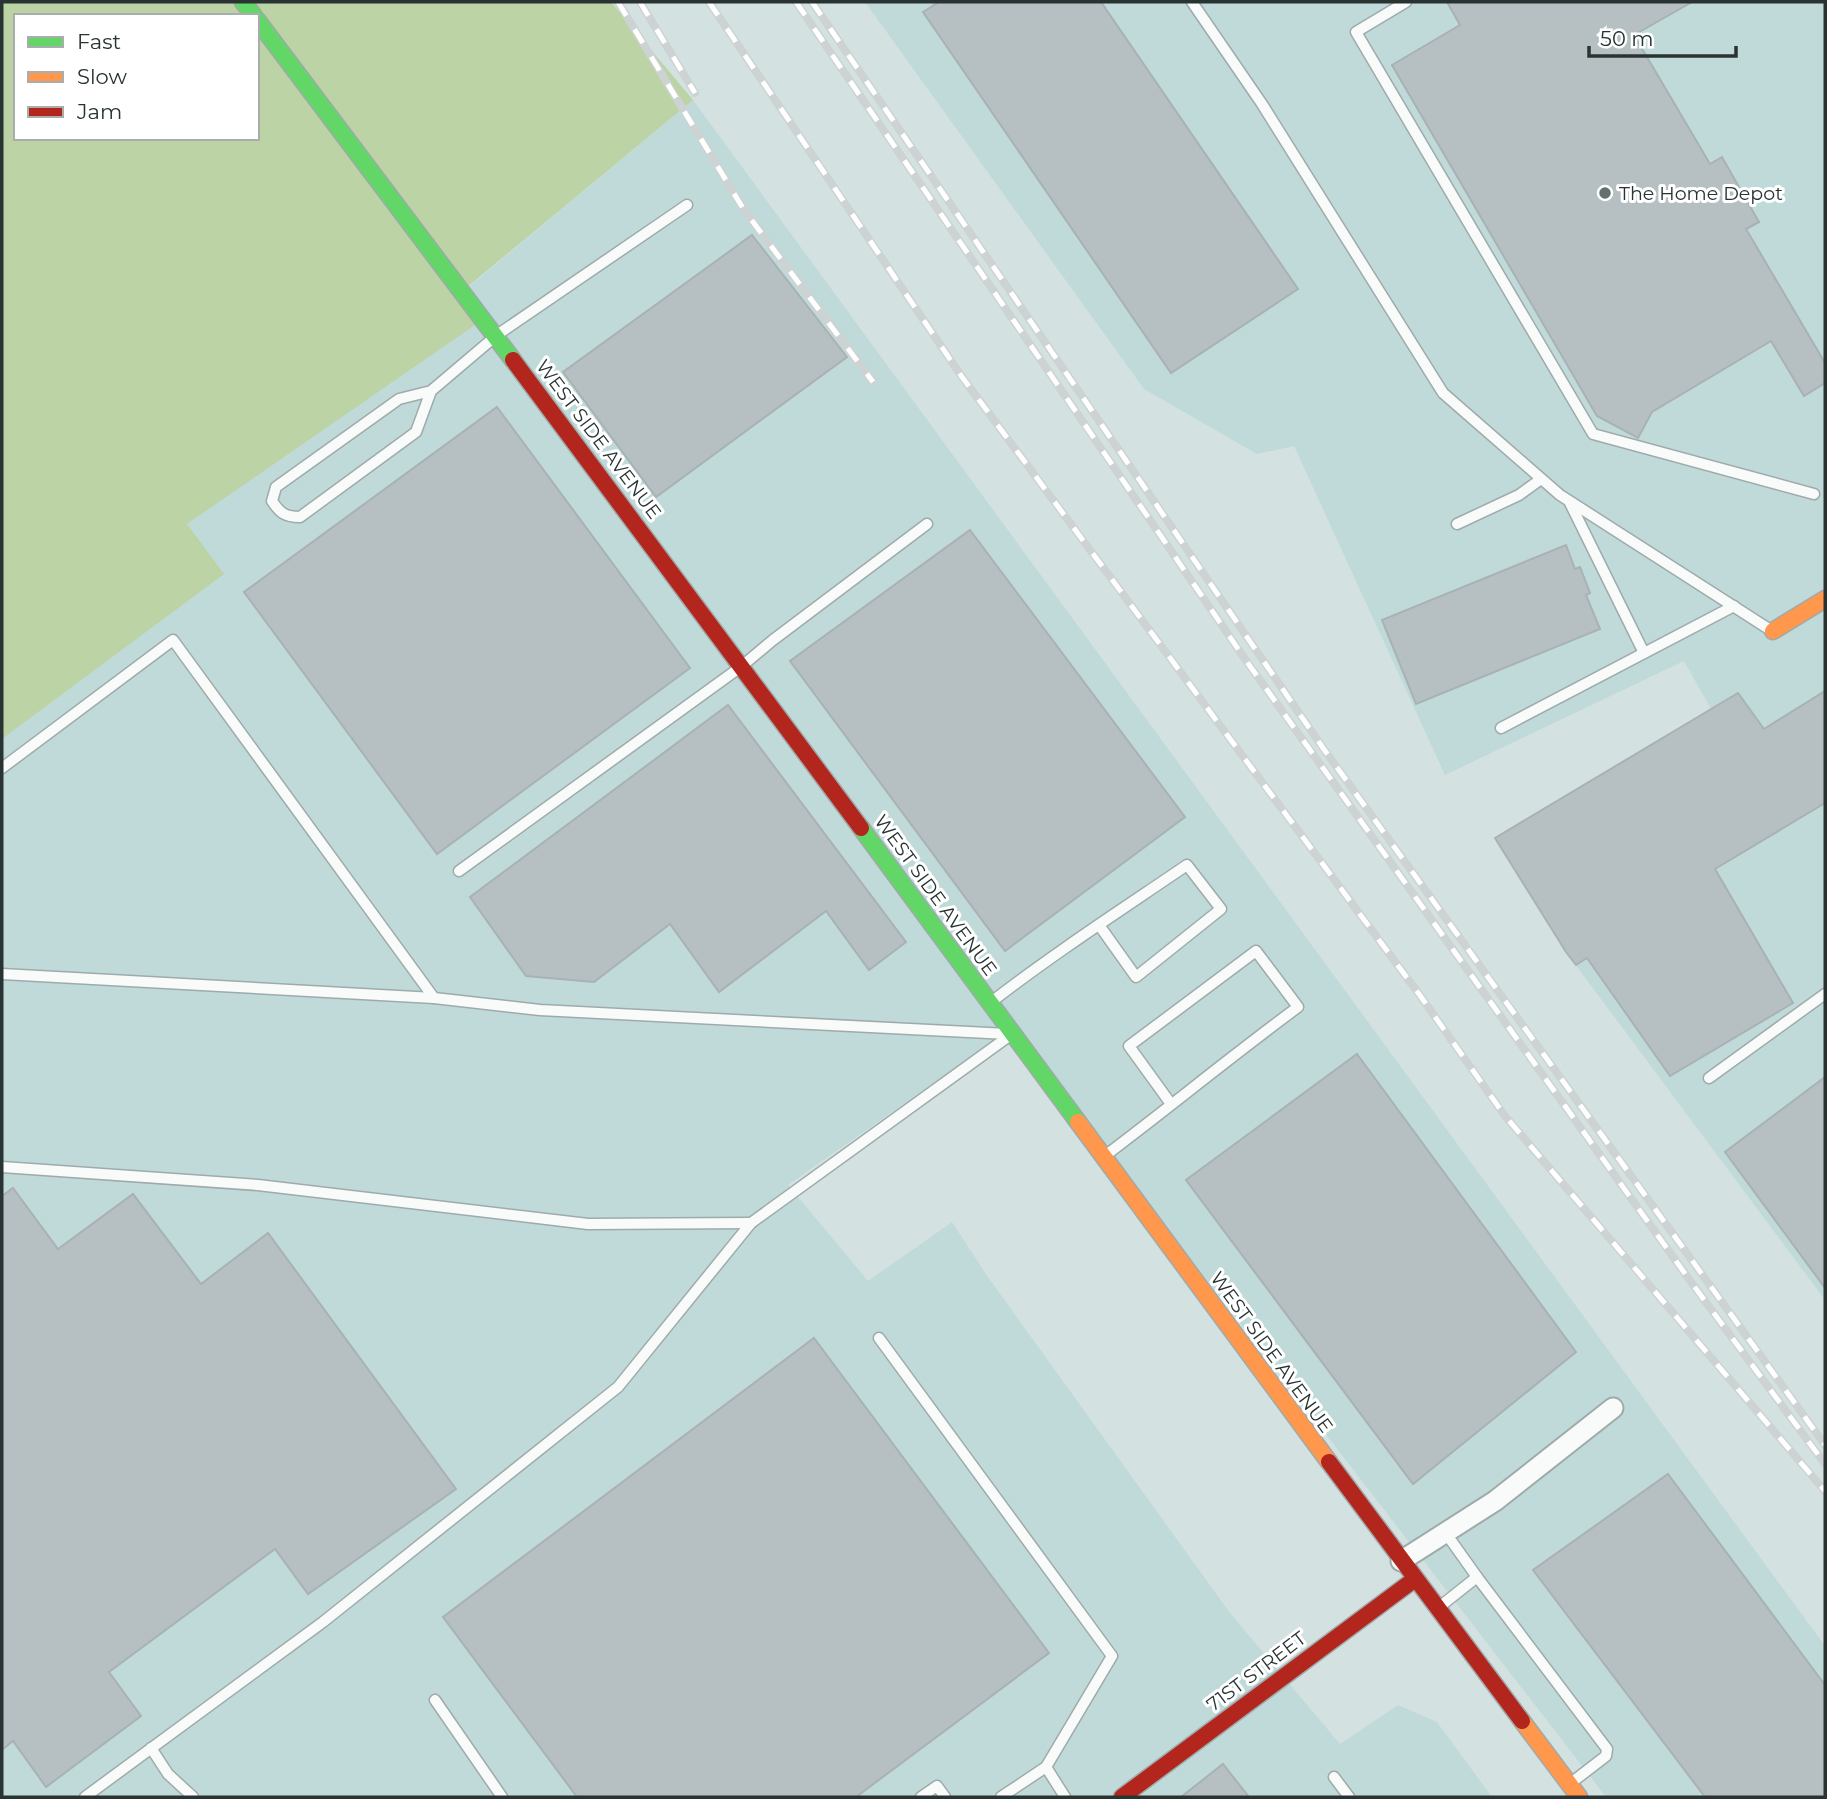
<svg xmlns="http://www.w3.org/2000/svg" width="1827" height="1799" font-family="Montserrat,sans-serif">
	<rect width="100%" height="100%" fill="#d3e2e1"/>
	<g fill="#c0dad9">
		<polygon points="865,2 1825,2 1825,1300 1566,952 1495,838 1711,709 1684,661 1445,775 1294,446 1257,454 1144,389"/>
		<polygon points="693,100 1825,1646 1825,1797 1606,1797 1012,1028 788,1185 868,1281 952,1222 988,1277 1230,1613 1340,1744 1398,1705 1437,1722 1492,1797 2,1797 2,739 223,574 186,524 484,318 466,289"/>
	</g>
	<path fill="#bbd3a5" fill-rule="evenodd" d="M2,2H611L693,100L466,288L485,318L187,524L224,574L2,739ZM16,16H257V138H16Z"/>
	<g fill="#b6c0c2" stroke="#a8b2b4" stroke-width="2">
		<polygon points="939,2 1101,2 1298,289 1171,373 923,12"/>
		<polygon points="1447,2 1692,2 1634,35 1710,164 1722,157 1759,222 1746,229 1825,363 1825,383 1804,396 1771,341 1652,412 1638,438 1597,416 1392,65 1460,25"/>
		<polygon points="752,235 847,357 656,497 563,372"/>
		<polygon points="497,407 690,668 437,854 244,592"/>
		<polygon points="970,530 1185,817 1005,951 790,661"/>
		<polygon points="1566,545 1575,569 1580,567 1590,593 1586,595 1600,629 1416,704 1382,620"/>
		<polygon points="1825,691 1825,803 1715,869 1793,1003 1670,1076 1587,958 1576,965 1566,952 1495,838 1738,693 1764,729"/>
		<polygon points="728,705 906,942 869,970 826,911 719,992 670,924 594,982 526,976 470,897"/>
		<polygon points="1357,1054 1576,1352 1413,1484 1186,1180"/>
		<polygon points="1825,1077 1825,1288 1725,1152"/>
		<polygon points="13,1188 58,1249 133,1194 201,1284 268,1233 456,1489 308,1594 275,1549 109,1672 141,1716 46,1787 13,1741 2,1750 2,1196"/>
		<polygon points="814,1338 1049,1653 856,1797 577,1797 443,1617"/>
		<polygon points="1668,1474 1825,1685 1825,1797 1705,1797 1533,1570"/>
		<polygon points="1223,1764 1249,1797 1181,1797"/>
	</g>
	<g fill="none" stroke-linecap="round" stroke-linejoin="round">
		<defs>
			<g id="lane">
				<polyline points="1192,2 1262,104 1443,393 1560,495 1772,631"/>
				<polyline points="1406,2 1356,32 1593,434 1814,494"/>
				<path d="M431,391L416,432L300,517C285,517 280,513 272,501L276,487L399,399L431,391L497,335L687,205"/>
				<polyline points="1570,503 1644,653"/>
				<polyline points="1457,524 1519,495 1541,479"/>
				<polyline points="1501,728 1734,606"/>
				<polyline points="2,768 173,640 434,998"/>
				<polyline points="459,871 742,666 773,640 927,524"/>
				<polyline points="2,974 434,998 540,1010 1008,1034"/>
				<path d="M990,1003C1053,954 1121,910 1187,865L1221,909L1136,977L1099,925"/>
				<polyline points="1709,1078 1825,994"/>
				<path d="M1106,1155C1171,1106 1233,1055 1298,1007L1256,951L1129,1046L1171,1104"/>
				<polyline points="2,1167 258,1185 588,1224 751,1223"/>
				<polyline points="879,1338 1112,1656 1046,1767 1001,1797"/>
				<polyline points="1445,1532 1477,1577"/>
				<polyline points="1438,1608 1477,1577 1607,1749 1606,1756 1571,1783"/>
				<polyline points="435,1700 502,1797"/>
				<polyline points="151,1748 168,1774 193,1797"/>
				<polyline points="1046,1767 1065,1797"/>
				<polyline points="1334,1777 1349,1797"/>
				<polyline points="85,1797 323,1622 618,1387 751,1223 1012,1034"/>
				<polyline points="921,1797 937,1786 945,1797"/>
			</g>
			<polyline id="street" points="1401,1561 1495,1501 1613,1408"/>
			<g id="fast">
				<polyline points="243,2 254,16"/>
				<polyline points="257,20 513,360"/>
				<polyline points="861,828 1078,1122"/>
			</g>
			<g id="slow">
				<polyline points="1773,631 1825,599"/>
				<polyline points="1078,1122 1329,1462"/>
				<polyline points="1522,1721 1579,1797"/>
			</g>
			<g id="jam">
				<polyline points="513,360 861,828"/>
				<polyline points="1329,1462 1522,1721"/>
				<polyline points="1122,1797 1415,1579"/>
			</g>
		</defs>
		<use href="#lane" stroke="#9faaaa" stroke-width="13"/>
		<use href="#street" stroke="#9faaaa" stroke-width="23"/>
		<use href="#fast" stroke="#9faaaa" stroke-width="19"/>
		<use href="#slow" stroke="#9faaaa" stroke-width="19"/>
		<use href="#jam" stroke="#9faaaa" stroke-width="19"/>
		<use href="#lane" stroke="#f8fbfa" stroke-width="10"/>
		<use href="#street" stroke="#f8fbfa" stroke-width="19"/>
		<use href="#fast" stroke="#63d668" stroke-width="16"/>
		<use href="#slow" stroke="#ff974d" stroke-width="16"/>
		<use href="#jam" stroke="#b3261e" stroke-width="16"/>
		<defs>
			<g id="rail">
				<polyline points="618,2 744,210 873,382"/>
				<polyline points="640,2 695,93"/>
				<polyline points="709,2 962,377 1419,994 1505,1116 1825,1491"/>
				<polyline points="796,2 1247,662 1691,1282 1825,1464"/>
				<polyline points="812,2 1323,748 1825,1445"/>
			</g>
		</defs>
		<use href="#rail" stroke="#cdd2d2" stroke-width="8"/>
		<use href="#rail" stroke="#fff" stroke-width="5" stroke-dasharray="16" stroke-linecap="butt"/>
	</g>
	<circle fill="#64706f" stroke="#fff" stroke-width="2.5" cx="1605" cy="193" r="7"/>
	<g text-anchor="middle" stroke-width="6" stroke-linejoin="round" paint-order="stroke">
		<g font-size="19" fill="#283332" stroke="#fff" text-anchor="start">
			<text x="1619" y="200">The Home Depot</text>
		</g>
		<g font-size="19" fill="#283332" stroke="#fff">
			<text transform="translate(599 439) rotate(53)" y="7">WEST SIDE AVENUE</text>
			<text transform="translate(936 895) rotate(54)" y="7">WEST SIDE AVENUE</text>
			<text transform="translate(1272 1352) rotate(54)" y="7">WEST SIDE AVENUE</text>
			<text transform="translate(1256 1671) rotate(-37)" y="7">71ST STREET</text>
		</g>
	</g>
	<rect width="1827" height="1799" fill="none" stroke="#283332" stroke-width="7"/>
	<rect x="14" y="14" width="245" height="126" fill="#ffffff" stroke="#a9adad" stroke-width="2"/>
	<rect x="28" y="37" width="35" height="10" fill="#63d668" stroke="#a9adad" stroke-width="2"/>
	<text x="77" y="49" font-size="21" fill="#283332">Fast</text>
	<rect x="28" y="72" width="35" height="10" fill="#ff974d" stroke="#a9adad" stroke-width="2"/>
	<text x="77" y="84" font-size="21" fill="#283332">Slow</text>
	<rect x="28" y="107" width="35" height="10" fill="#b3261e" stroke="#a9adad" stroke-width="2"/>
	<text x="77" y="119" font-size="21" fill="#283332">Jam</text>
	<path d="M1589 46v10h147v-10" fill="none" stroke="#283332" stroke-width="3.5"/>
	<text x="1600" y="46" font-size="21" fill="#283332" stroke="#ffffff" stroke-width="5" paint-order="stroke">50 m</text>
</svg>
